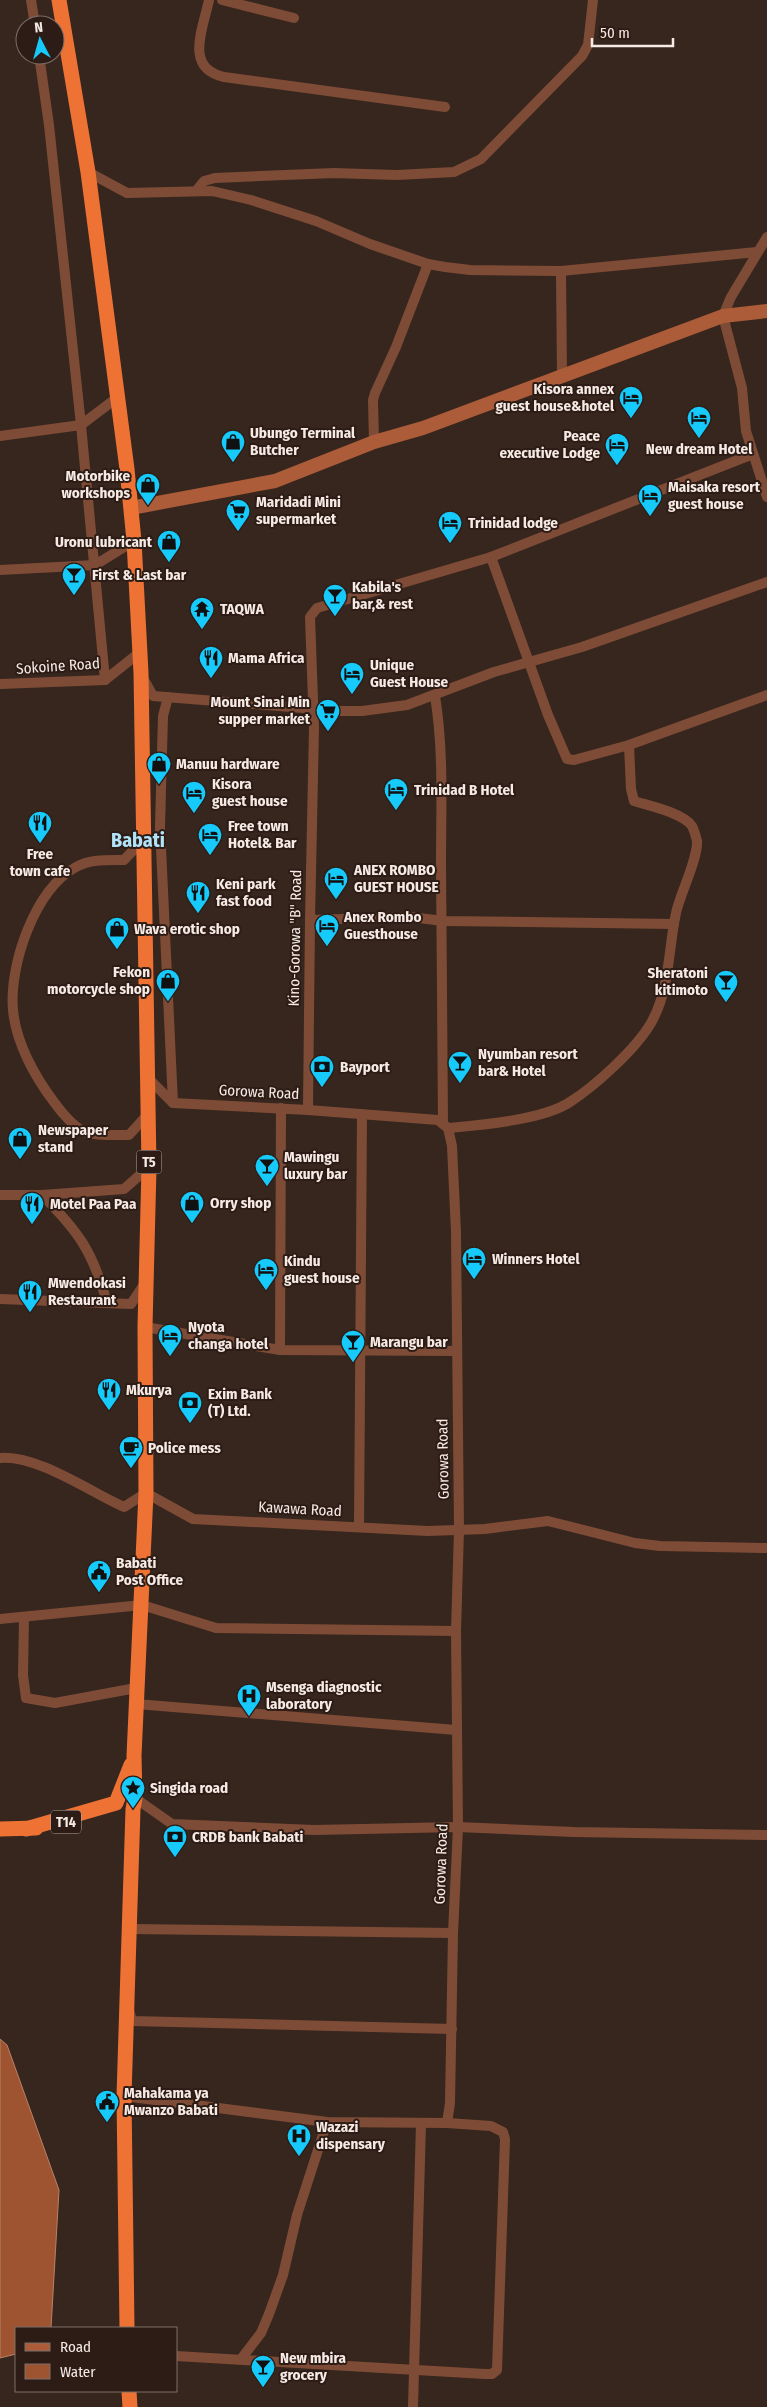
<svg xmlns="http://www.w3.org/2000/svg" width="767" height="2407" font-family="'Fira Sans Condensed',sans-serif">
	<rect width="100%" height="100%" fill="#37261e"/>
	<polygon fill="#9f5431" stroke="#b98167" points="0,2039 7,2045 59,2190 51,2328 16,2328 16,2354 0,2358"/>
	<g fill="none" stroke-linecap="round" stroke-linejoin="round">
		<g stroke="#7e4c36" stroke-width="10">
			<polyline points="31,0 35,25"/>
			<path d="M209,0C203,29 184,68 224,77L445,107"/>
			<polyline points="222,0 294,18"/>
			<polyline points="39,55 49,125 81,425 105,680"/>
			<polyline points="88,172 127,193 212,191 251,200 316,221 370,244 428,264 445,267 470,270 561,271 757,252"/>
			<polyline points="196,191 204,181 215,178 334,173 397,175 454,172 481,159 582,56 588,45 593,0"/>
			<polyline points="767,237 731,297 723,316 742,388 746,431 767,497"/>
			<polyline points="561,271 562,376"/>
			<polyline points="0,436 81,425 118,397"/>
			<polyline points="374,442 373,400 375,393 396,347 428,264"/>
			<polyline points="491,557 548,715 567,759 574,760 629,745 767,695"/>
			<polyline points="0,570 95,565 134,541"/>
			<polyline points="143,678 153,696 340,711 362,711 407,705 494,672 582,647 767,582"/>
			<polyline points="0,684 105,680 139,653"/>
			<path d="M435,696C444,752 441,807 441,863C442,950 442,1036 443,1122"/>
			<polyline points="168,697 163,716 160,827 173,1103"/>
			<path d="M144,839L124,860C108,860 90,859 76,867C34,890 9,966 13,1010C16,1043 35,1077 54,1102C62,1113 75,1129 88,1133C100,1136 116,1135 129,1135L149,1113"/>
			<polyline points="310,920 411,917 443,921 674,924"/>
			<polyline points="308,1110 310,920 314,728 310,617 317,608 491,557 753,454"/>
			<path d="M448,1128C481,1125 543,1120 570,1102C595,1086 636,1049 651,1023C670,990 668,950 676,913C680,894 698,859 697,841C696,837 694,830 692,826C683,813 650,806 634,801L631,789L629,745"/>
			<polyline points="0,1195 42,1195 124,1189 149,1167"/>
			<path d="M42,1195C79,1232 93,1252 107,1303"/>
			<polyline points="0,1299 131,1304 145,1283"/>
			<polyline points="145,1327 280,1350 456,1351"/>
			<polyline points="280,1350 281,1108"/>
			<path d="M0,1458C36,1454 92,1493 124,1507L146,1493L193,1519L428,1531L485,1529L548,1521L635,1543L660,1546L767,1548"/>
			<polyline points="359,1527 362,1114"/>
			<polyline points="24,1618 23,1675 26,1698 55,1703 136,1688"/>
			<polyline points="0,1619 142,1605 216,1628 456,1631"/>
			<polyline points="136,1704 456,1730"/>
			<polyline points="135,1798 172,1824 314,1830 458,1827 574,1832 767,1835"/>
			<polyline points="130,1929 453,1933"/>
			<polyline points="129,2010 132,2021 452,2029"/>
			<polyline points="124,2096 327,2122 447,2123 450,2103 453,1933 458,1827 456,1631 459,1530 456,1232 452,1146 448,1128 438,1120 308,1110 173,1103 149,1079"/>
			<polyline points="176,2356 485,2374 492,2374 497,2370 505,2139 503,2132 491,2126 447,2123"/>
			<polyline points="241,2359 261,2333 269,2314 283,2275 297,2215 327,2122"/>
			<polyline points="413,2407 421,2124"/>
		</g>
		<polyline stroke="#ac5c38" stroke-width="14" points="131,508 275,481 374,442 423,428 723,316 767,311"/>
		<g stroke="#ef7235" stroke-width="15">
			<polyline points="59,0 88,172 127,469 134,541 141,673 149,1167 145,1327 146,1493 134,1756 135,1798 133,1809 124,2096 127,2328"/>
			<polyline points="0,1829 36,1828"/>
			<polyline points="26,1829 116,1803 131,1765"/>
			<polyline points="129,2391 130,2407"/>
		</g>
	</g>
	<defs>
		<symbol id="hotel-pin" viewBox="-11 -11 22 30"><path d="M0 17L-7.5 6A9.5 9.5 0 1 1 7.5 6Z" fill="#16cafb" stroke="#2d1c15"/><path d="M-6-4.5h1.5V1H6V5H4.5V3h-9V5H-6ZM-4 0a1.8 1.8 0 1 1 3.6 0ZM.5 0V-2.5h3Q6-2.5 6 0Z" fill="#111"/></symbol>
		<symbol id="shop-pin" viewBox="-11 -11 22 30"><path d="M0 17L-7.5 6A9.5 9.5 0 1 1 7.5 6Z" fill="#16cafb" stroke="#2d1c15"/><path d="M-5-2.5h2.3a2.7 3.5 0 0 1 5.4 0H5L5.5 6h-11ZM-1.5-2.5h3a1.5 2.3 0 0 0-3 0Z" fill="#111"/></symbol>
		<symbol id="supermarket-pin" viewBox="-11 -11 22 30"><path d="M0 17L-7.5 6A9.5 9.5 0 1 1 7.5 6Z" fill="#16cafb" stroke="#2d1c15"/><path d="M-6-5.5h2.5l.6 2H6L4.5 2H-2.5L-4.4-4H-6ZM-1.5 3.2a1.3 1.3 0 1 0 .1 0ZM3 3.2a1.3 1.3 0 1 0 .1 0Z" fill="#111"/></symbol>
		<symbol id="bar-pin" viewBox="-11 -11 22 30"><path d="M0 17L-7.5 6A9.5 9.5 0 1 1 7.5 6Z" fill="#16cafb" stroke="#2d1c15"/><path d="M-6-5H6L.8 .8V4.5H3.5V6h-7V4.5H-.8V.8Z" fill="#111"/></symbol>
		<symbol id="temple-pin" viewBox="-11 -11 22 30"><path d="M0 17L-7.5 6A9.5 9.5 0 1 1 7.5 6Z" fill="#16cafb" stroke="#2d1c15"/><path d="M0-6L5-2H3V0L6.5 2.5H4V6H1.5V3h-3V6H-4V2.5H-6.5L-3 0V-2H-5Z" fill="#111"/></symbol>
		<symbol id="restaurant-pin" viewBox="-11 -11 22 30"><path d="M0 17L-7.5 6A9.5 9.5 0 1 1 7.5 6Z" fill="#16cafb" stroke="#2d1c15"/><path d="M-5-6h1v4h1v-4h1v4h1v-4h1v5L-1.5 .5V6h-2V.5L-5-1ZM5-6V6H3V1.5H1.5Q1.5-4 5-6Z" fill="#111"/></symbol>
		<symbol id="bank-pin" viewBox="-11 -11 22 30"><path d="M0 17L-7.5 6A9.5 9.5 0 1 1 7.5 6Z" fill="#16cafb" stroke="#2d1c15"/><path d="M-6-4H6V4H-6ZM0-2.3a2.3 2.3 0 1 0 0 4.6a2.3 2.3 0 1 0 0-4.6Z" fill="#111"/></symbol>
		<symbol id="cafe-pin" viewBox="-11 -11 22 30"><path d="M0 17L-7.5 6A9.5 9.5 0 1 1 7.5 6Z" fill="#16cafb" stroke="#2d1c15"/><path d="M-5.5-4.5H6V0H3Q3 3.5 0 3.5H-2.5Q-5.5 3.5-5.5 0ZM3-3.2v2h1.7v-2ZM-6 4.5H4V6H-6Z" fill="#111"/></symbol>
		<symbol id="civic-pin" viewBox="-11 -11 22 30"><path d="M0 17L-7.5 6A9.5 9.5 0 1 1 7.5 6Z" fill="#16cafb" stroke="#2d1c15"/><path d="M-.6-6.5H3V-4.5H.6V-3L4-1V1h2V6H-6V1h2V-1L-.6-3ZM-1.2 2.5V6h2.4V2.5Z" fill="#111"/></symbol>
		<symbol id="hospital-pin" viewBox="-11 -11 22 30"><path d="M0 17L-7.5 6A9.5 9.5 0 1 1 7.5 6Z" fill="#16cafb" stroke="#2d1c15"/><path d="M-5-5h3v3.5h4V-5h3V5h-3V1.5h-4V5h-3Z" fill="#111"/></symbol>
		<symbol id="sight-pin" viewBox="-11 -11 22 30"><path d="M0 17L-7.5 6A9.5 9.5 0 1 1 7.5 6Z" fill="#16cafb" stroke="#2d1c15"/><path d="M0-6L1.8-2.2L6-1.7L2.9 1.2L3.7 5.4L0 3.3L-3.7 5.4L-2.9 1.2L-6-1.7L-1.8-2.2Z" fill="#111"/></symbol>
	</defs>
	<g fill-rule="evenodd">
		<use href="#hotel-pin" x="617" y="384" width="28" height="38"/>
		<use href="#hotel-pin" x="685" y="404" width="28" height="38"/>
		<use href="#shop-pin" x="219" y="428" width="28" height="38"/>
		<use href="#hotel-pin" x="603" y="431" width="28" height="38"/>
		<use href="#shop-pin" x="134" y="471" width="28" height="38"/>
		<use href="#hotel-pin" x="636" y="482" width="28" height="38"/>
		<use href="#supermarket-pin" x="224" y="497" width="28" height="38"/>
		<use href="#hotel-pin" x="436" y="509" width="28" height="38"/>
		<use href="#shop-pin" x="155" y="528" width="28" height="38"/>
		<use href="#bar-pin" x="60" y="561" width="28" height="38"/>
		<use href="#bar-pin" x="321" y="582" width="28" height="38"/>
		<use href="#temple-pin" x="188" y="595" width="28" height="38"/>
		<use href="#restaurant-pin" x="197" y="644" width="28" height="38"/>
		<use href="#hotel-pin" x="338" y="660" width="28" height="38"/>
		<use href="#supermarket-pin" x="314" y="697" width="28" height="38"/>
		<use href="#shop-pin" x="145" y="750" width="28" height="38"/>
		<use href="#hotel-pin" x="382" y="776" width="28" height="38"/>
		<use href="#hotel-pin" x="180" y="779" width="28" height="38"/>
		<use href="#restaurant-pin" x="26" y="809" width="28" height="38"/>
		<use href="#hotel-pin" x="196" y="821" width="28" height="38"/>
		<use href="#hotel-pin" x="322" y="865" width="28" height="38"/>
		<use href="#restaurant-pin" x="184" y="879" width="28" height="38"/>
		<use href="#hotel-pin" x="313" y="912" width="28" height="38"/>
		<use href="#shop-pin" x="103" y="915" width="28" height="38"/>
		<use href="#shop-pin" x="154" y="967" width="28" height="38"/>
		<use href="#bar-pin" x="712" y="968" width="28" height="38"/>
		<use href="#bar-pin" x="446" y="1049" width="28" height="38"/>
		<use href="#bank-pin" x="308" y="1053" width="28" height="38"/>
		<use href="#shop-pin" x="6" y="1125" width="28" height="38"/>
		<use href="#bar-pin" x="253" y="1152" width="28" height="38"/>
		<use href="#shop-pin" x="178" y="1189" width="28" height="38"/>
		<use href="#restaurant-pin" x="18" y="1190" width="28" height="38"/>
		<use href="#hotel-pin" x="460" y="1245" width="28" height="38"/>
		<use href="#hotel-pin" x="252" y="1256" width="28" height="38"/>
		<use href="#restaurant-pin" x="16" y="1278" width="28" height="38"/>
		<use href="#hotel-pin" x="156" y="1322" width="28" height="38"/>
		<use href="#bar-pin" x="339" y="1328" width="28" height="38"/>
		<use href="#restaurant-pin" x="95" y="1376" width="28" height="38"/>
		<use href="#bank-pin" x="176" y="1389" width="28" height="38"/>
		<use href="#cafe-pin" x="117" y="1434" width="28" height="38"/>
		<use href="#civic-pin" x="85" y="1558" width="28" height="38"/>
		<use href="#hospital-pin" x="235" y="1682" width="28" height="38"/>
		<use href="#sight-pin" x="119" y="1774" width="28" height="38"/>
		<use href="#bank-pin" x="161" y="1823" width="28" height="38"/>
		<use href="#civic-pin" x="93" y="2088" width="28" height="38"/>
		<use href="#hospital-pin" x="285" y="2122" width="28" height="38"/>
		<use href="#bar-pin" x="249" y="2353" width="28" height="38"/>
	</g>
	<g text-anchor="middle" stroke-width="4" stroke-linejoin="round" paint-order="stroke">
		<g fill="#2d1c15" stroke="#baaca7" stroke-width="1">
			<rect x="136.5" y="1150.5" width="25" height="23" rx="4"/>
			<rect x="51" y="1810.5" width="30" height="23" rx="4"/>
		</g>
		<g font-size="14" font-weight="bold" fill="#f6eae5">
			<text x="149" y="1167">T5</text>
			<text x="66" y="1827">T14</text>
		</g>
		<g font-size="15" font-weight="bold" fill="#f6eae5" stroke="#2d1c15" text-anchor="start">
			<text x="614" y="394" text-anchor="end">Kisora annex<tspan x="614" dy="17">guest house&amp;hotel</tspan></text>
			<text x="250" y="438">Ubungo Terminal<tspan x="250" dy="17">Butcher</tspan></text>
			<text x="600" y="441" text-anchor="end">Peace<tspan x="600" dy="17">executive Lodge</tspan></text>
			<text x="699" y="454" text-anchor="middle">New dream Hotel</text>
			<text x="130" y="481" text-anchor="end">Motorbike<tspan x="130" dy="17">workshops</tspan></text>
			<text x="668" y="492">Maisaka resort<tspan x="668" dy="17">guest house</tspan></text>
			<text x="256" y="507">Maridadi Mini<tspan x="256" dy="17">supermarket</tspan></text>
			<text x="468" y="528">Trinidad lodge</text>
			<text x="152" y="547" text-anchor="end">Uronu lubricant</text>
			<text x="92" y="580">First &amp; Last bar</text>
			<text x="352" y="592">Kabila's<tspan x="352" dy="17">bar,&amp; rest</tspan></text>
			<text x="220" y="614">TAQWA</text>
			<text x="228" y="663">Mama Africa</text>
			<text x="370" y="670">Unique<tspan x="370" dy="17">Guest House</tspan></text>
			<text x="310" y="707" text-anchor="end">Mount Sinai Min<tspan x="310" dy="17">supper market</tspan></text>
			<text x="176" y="769">Manuu hardware</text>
			<text x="212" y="789">Kisora<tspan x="212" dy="17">guest house</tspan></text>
			<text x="414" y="795">Trinidad B Hotel</text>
			<text x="228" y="831">Free town<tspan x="228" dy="17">Hotel&amp; Bar</tspan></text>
			<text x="40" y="859" text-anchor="middle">Free<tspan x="40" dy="17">town cafe</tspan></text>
			<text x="354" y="875">ANEX ROMBO<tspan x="354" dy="17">GUEST HOUSE</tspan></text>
			<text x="216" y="889">Keni park<tspan x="216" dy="17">fast food</tspan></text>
			<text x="344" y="922">Anex Rombo<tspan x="344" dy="17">Guesthouse</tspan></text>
			<text x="134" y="934">Wava erotic shop</text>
			<text x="150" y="977" text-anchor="end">Fekon<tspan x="150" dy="17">motorcycle shop</tspan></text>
			<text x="708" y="978" text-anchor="end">Sheratoni<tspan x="708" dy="17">kitimoto</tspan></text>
			<text x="478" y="1059">Nyumban resort<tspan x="478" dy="17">bar&amp; Hotel</tspan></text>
			<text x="340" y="1072">Bayport</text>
			<text x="38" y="1135">Newspaper<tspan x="38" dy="17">stand</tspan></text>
			<text x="284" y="1162">Mawingu<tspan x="284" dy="17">luxury bar</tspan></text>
			<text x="210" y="1208">Orry shop</text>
			<text x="50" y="1209">Motel Paa Paa</text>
			<text x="492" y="1264">Winners Hotel</text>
			<text x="284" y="1266">Kindu<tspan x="284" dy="17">guest house</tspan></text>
			<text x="48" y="1288">Mwendokasi<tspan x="48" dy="17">Restaurant</tspan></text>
			<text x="188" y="1332">Nyota<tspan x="188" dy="17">changa hotel</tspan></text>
			<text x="370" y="1347">Marangu bar</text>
			<text x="126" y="1395">Mkurya</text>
			<text x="208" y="1399">Exim Bank<tspan x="208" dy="17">(T) Ltd.</tspan></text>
			<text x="148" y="1453">Police mess</text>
			<text x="116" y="1568">Babati<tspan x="116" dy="17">Post Office</tspan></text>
			<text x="266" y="1692">Msenga diagnostic<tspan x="266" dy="17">laboratory</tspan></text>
			<text x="150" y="1793">Singida road</text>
			<text x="192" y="1842">CRDB bank Babati</text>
			<text x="124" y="2098">Mahakama ya<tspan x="124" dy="17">Mwanzo Babati</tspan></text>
			<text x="316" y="2132">Wazazi<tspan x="316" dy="17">dispensary</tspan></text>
			<text x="280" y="2363">New mbira<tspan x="280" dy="17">grocery</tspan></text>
		</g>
		<g font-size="15" fill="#f6eae5" stroke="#2d1c15">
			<text transform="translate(58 666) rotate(-4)" y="5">Sokoine Road</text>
			<text transform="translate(295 938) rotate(-89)" y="5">Kino-Gorowa "B" Road</text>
			<text transform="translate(259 1092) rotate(3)" y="5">Gorowa Road</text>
			<text transform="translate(443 1459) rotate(-91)" y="5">Gorowa Road</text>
			<text transform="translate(300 1509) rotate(3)" y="5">Kawawa Road</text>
			<text transform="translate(441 1864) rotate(-88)" y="5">Gorowa Road</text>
		</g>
		<g font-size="20" font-weight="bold" fill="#b1e4f9" stroke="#2d1c15">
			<text x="138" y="847">Babati</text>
		</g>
	</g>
	<rect x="15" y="2327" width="162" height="65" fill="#2d1c15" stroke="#7d6e68"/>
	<rect x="25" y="2343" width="25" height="8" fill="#ac5c38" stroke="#7d6e68"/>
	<text x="60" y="2352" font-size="15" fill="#f6eae5">Road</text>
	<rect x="25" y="2364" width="25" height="15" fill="#9f5431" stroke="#7d6e68"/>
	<text x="60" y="2377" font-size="15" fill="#f6eae5">Water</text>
	<g transform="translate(40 40) rotate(354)"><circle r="24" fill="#2d1c15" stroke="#7d6e68"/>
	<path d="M0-4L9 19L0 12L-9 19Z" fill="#16cafb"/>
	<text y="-8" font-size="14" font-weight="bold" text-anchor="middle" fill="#f6eae5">N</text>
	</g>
	<path d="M592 38v8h81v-8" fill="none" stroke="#f6eae5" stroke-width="2.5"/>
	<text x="600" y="38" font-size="15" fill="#f6eae5" stroke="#2d1c15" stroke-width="4" paint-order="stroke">50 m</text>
</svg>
